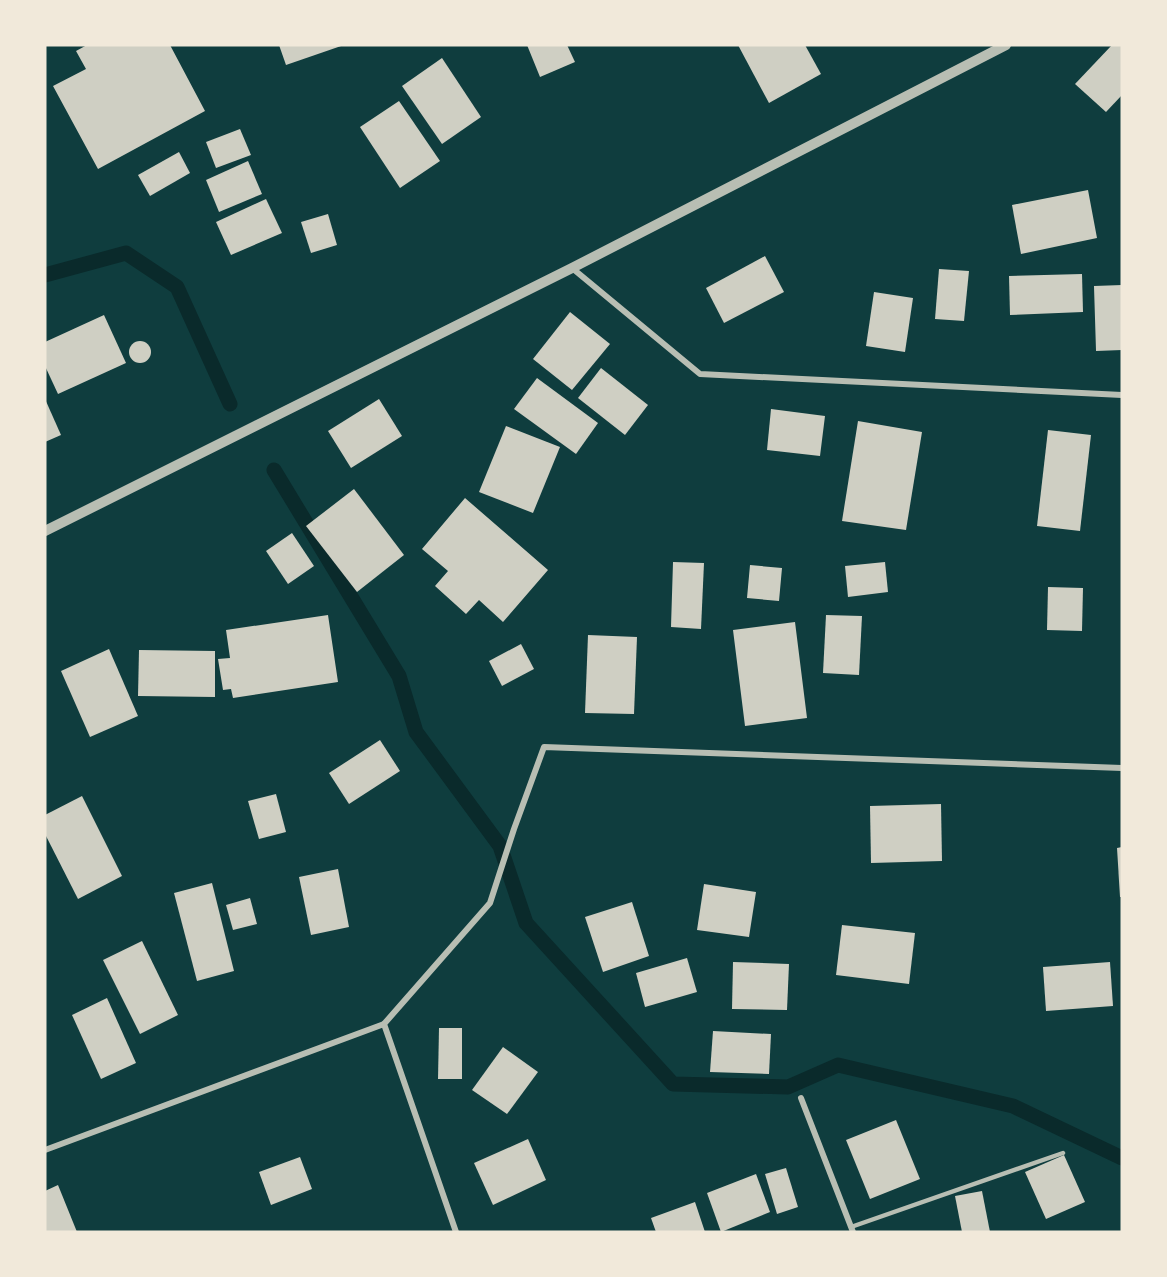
<svg xmlns="http://www.w3.org/2000/svg" width="1167" height="1277" font-family="'DM Sans',sans-serif">
	<rect width="100%" height="100%" fill="#0f3d3e"/>
	<g fill="none" stroke-linecap="round" stroke-linejoin="round">
		<g stroke="#0a2a2b" stroke-width="15">
			<polyline points="45,275 126,253 177,287 230,404"/>
			<polyline points="274,470 399,676 416,732 500,846 526,923 673,1084 788,1087 838,1065 1013,1106 1122,1158"/>
		</g>
	</g>
	<g fill="#cfcfc3">
		<polygon points="87,45 170,45 205,111 98,169 53,86 86,69 76,51"/>
		<polygon points="279,45 344,45 286,65"/>
		<polygon points="527,45 567,45 575,62 540,77"/>
		<polygon points="738,45 805,45 821,74 769,103"/>
		<polygon points="1112,45 1122,45 1122,95 1106,112 1075,84"/>
		<polygon points="442,58 481,117 442,144 402,86"/>
		<polygon points="399,101 440,161 400,188 360,127"/>
		<polygon points="240,129 251,155 216,168 206,142"/>
		<polygon points="179,152 190,173 150,196 138,175"/>
		<polygon points="248,161 262,194 219,212 206,180"/>
		<polygon points="1088,190 1097,238 1021,254 1012,205"/>
		<polygon points="266,199 282,233 231,255 216,222"/>
		<polygon points="328,214 337,245 311,253 301,222"/>
		<polygon points="765,256 784,292 724,323 706,288"/>
		<polygon points="939,269 969,271 964,321 935,319"/>
		<polygon points="1082,274 1083,312 1010,315 1009,276"/>
		<polygon points="1122,285 1122,350 1096,351 1094,286"/>
		<polygon points="874,292 913,298 905,352 866,346"/>
		<polygon points="570,312 610,344 572,390 533,359"/>
		<polygon points="104,315 126,363 58,394 45,366 45,342"/>
		<circle cx="140" cy="352" r="11"/>
		<polygon points="601,368 648,405 625,435 578,398"/>
		<polygon points="537,378 598,423 576,454 514,409"/>
		<polygon points="45,399 61,435 45,442"/>
		<polygon points="379,399 402,436 351,468 328,431"/>
		<polygon points="771,409 825,416 820,456 767,450"/>
		<polygon points="858,421 922,432 906,530 842,521"/>
		<polygon points="506,426 560,447 533,513 479,492"/>
		<polygon points="1048,430 1091,435 1080,531 1037,526"/>
		<polygon points="354,489 404,555 357,592 306,526"/>
		<polygon points="465,498 548,570 503,622 479,600 466,614 435,586 448,571 422,549"/>
		<polygon points="292,533 314,566 288,584 266,551"/>
		<polygon points="673,562 704,563 701,629 671,627"/>
		<polygon points="885,562 888,592 848,597 845,566"/>
		<polygon points="750,565 782,568 779,601 747,598"/>
		<polygon points="1048,587 1083,588 1082,631 1047,630"/>
		<polygon points="328,615 338,682 233,698 231,689 223,690 218,659 230,658 226,630"/>
		<polygon points="826,615 862,616 859,675 823,673"/>
		<polygon points="795,622 807,718 745,726 733,630"/>
		<polygon points="588,635 637,637 634,714 585,713"/>
		<polygon points="521,644 534,669 502,686 489,661"/>
		<polygon points="109,649 138,716 90,737 61,671"/>
		<polygon points="139,650 215,651 215,697 138,696"/>
		<polygon points="380,740 400,771 349,804 329,773"/>
		<polygon points="276,794 286,832 259,839 248,801"/>
		<polygon points="82,796 122,876 78,899 45,834 45,815"/>
		<polygon points="941,804 942,861 871,863 870,806"/>
		<polygon points="1122,847 1122,897 1120,897 1117,848"/>
		<polygon points="338,869 349,927 311,935 299,877"/>
		<polygon points="212,883 234,971 197,981 174,893"/>
		<polygon points="704,884 756,892 749,937 697,930"/>
		<polygon points="250,898 257,924 233,930 226,905"/>
		<polygon points="632,902 649,956 603,972 585,917"/>
		<polygon points="842,925 915,933 909,984 836,975"/>
		<polygon points="142,941 178,1015 140,1034 103,960"/>
		<polygon points="687,958 697,992 645,1007 636,973"/>
		<polygon points="733,962 789,964 787,1010 732,1009"/>
		<polygon points="1110,962 1113,1006 1046,1011 1043,967"/>
		<polygon points="107,998 136,1063 101,1079 72,1015"/>
		<polygon points="439,1028 462,1028 462,1079 438,1079"/>
		<polygon points="713,1031 771,1034 769,1074 710,1072"/>
		<polygon points="503,1047 538,1072 507,1114 472,1090"/>
		<polygon points="896,1120 920,1179 870,1199 846,1140"/>
		<polygon points="528,1139 546,1180 493,1205 474,1163"/>
		<polygon points="1064,1155 1085,1202 1046,1219 1025,1172"/>
		<polygon points="300,1157 312,1189 271,1205 259,1172"/>
		<polygon points="786,1168 798,1207 777,1214 765,1174"/>
		<polygon points="756,1174 770,1212 721,1232 707,1193"/>
		<polygon points="58,1185 77,1232 45,1232 45,1191"/>
		<polygon points="982,1191 990,1232 962,1232 955,1196"/>
		<polygon points="695,1202 705,1232 656,1232 651,1218"/>
	</g>
	<g fill="none" stroke-linecap="round" stroke-linejoin="round">
		<polyline stroke="#b8beb3" stroke-width="4.5" points="851,1227 1063,1153"/>
		<g stroke="#b8beb3" stroke-width="6">
			<polyline points="572,268 700,374 1122,395"/>
			<polyline points="801,1098 853,1232"/>
			<polyline points="45,1150 384,1024"/>
			<polyline points="456,1232 384,1024 490,903 514,829 544,747 1122,768"/>
		</g>
		<polyline stroke="#b8beb3" stroke-width="10" points="45,531 572,268 1006,45"/>
	</g>
	<rect width="1167" height="1277" fill="none" stroke="#f1e9da" stroke-width="93"/>
</svg>
